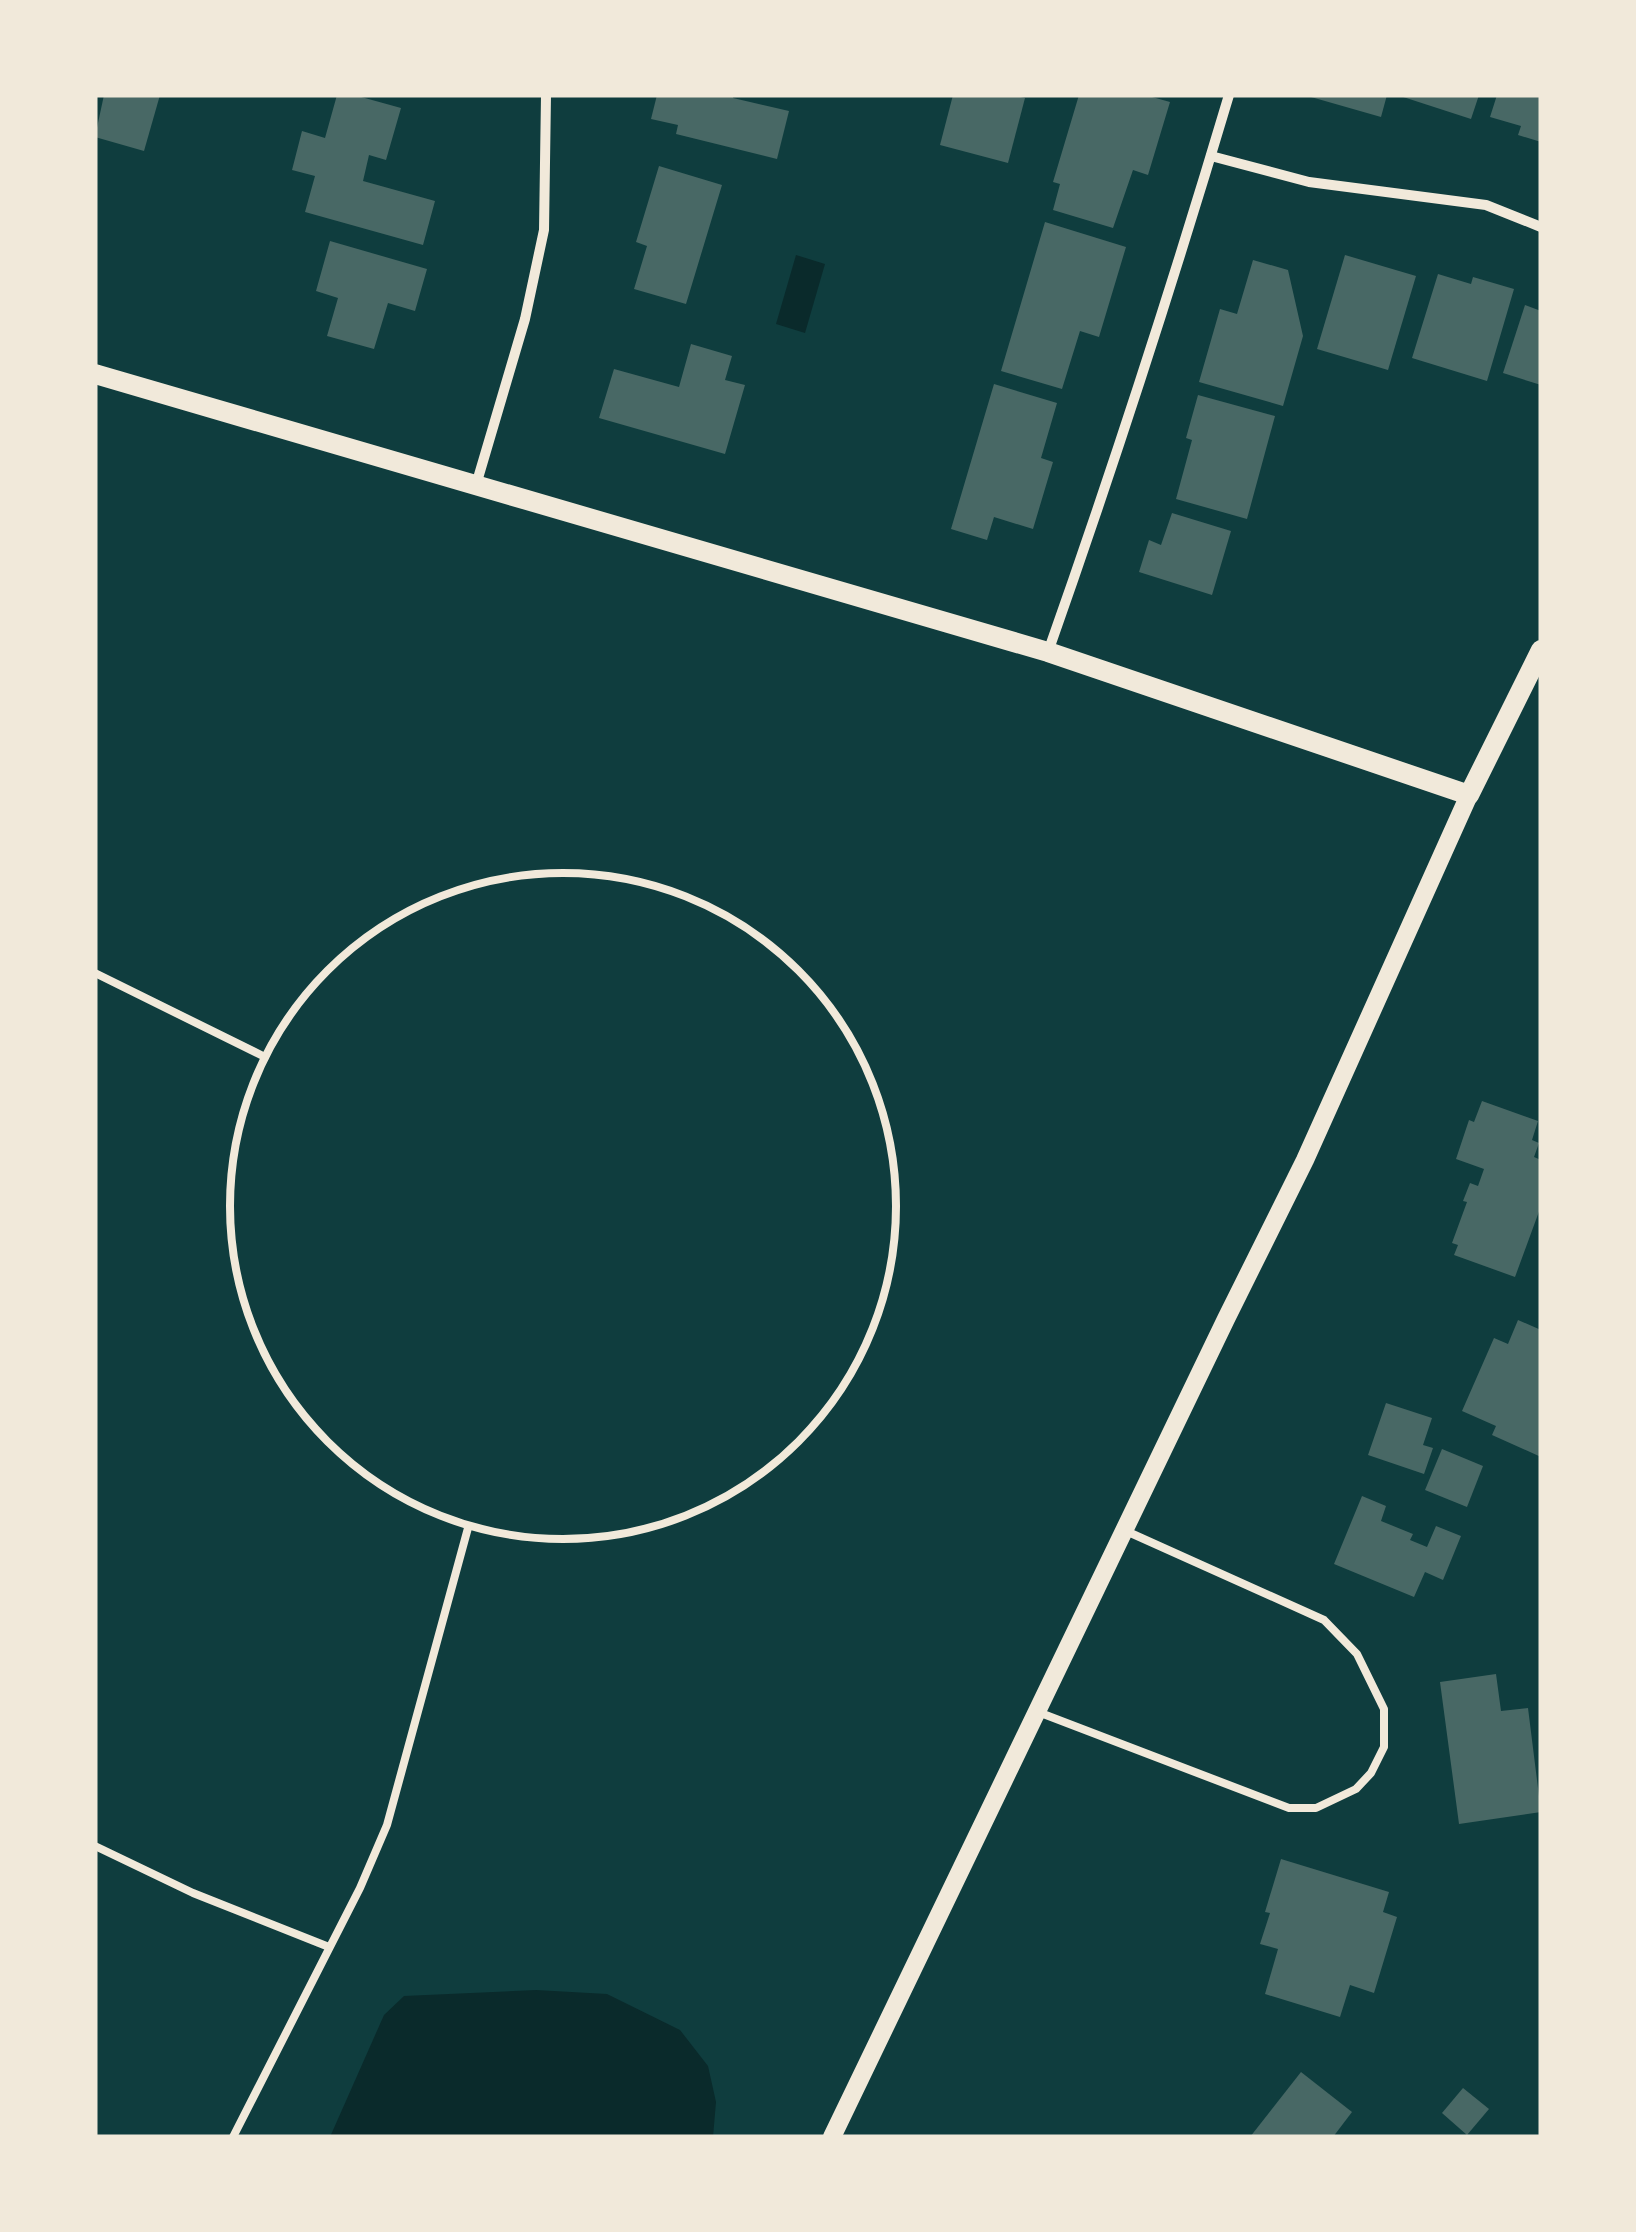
<svg xmlns="http://www.w3.org/2000/svg" width="1636" height="2232" font-family="Roboto,sans-serif">
	<rect width="100%" height="100%" fill="#0f3d3e"/>
	<g fill="#0a2a2b">
		<polygon points="796,255 825,264 805,333 776,324"/>
		<polygon points="536,1990 607,1994 680,2030 708,2066 716,2102 713,2137 330,2137 384,2015 404,1996"/>
	</g>
	<g fill="#486865">
		<polygon points="104,95 160,95 144,151 95,137"/>
		<polygon points="337,95 354,95 401,108 386,160 369,155 363,181 435,201 423,245 305,212 315,176 292,170 302,131 325,138"/>
		<polygon points="657,95 734,95 733,98 789,111 777,159 676,134 678,125 651,119"/>
		<polygon points="953,95 1012,95 1025,98 1008,163 940,145"/>
		<polygon points="1079,95 1145,95 1170,102 1148,175 1133,170 1113,228 1053,210 1060,184 1053,182"/>
		<polygon points="1304,95 1387,95 1381,117"/>
		<polygon points="1397,95 1479,95 1471,119"/>
		<polygon points="1497,95 1541,95 1541,142 1518,135 1521,126 1490,117"/>
		<polygon points="659,166 722,185 686,304 634,289 647,246 636,242"/>
		<polygon points="1045,222 1126,247 1099,337 1080,331 1062,389 1001,371"/>
		<polygon points="330,241 427,269 415,311 388,303 374,349 327,336 338,298 316,291"/>
		<polygon points="1345,255 1416,276 1388,370 1317,349"/>
		<polygon points="1253,260 1288,270 1303,336 1283,406 1199,382 1220,309 1237,314"/>
		<polygon points="1438,274 1471,284 1473,277 1514,289 1487,381 1412,358"/>
		<polygon points="1525,305 1541,311 1541,385 1503,373"/>
		<polygon points="691,344 732,356 725,380 745,385 725,454 599,418 614,369 679,387"/>
		<polygon points="994,384 1057,403 1041,458 1053,462 1033,529 994,517 987,540 951,529"/>
		<polygon points="1198,395 1275,416 1247,519 1176,499 1192,440 1186,438"/>
		<polygon points="1172,513 1231,531 1212,595 1139,572 1149,540 1161,545"/>
		<polygon points="1482,1101 1538,1121 1532,1140 1539,1143 1534,1157 1541,1160 1541,1206 1515,1277 1454,1255 1458,1245 1452,1243 1467,1202 1463,1201 1470,1183 1478,1186 1484,1169 1456,1159 1469,1120 1474,1122"/>
		<polygon points="1518,1320 1541,1330 1541,1457 1492,1435 1496,1426 1462,1411 1494,1338 1508,1344"/>
		<polygon points="1386,1403 1432,1418 1423,1445 1433,1448 1424,1474 1368,1455"/>
		<polygon points="1442,1449 1483,1466 1467,1507 1425,1490"/>
		<polygon points="1362,1496 1386,1506 1381,1521 1413,1534 1410,1540 1427,1547 1436,1526 1461,1536 1443,1580 1425,1572 1414,1597 1334,1564"/>
		<polygon points="1496,1674 1501,1711 1528,1708 1541,1812 1459,1824 1440,1682"/>
		<polygon points="1281,1859 1389,1892 1383,1912 1397,1917 1374,1993 1350,1985 1340,2017 1265,1994 1278,1949 1260,1944 1270,1913 1265,1912"/>
		<polygon points="1301,2072 1352,2112 1333,2137 1250,2137"/>
		<polygon points="1463,2088 1489,2109 1467,2135 1442,2113"/>
	</g>
	<g fill="none" stroke-linecap="round" stroke-linejoin="round">
		<g stroke="#f1e9da" stroke-width="8">
			<circle cx="563" cy="1206" r="333"/>
			<polyline points="95,973 265,1057"/>
			<polyline points="1038,1712 1289,1808 1316,1808 1356,1789 1371,1773 1384,1747 1384,1709 1357,1654 1324,1620 1126,1531"/>
			<polyline points="95,1846 193,1893 329,1947"/>
			<polyline points="233,2137 360,1888 387,1825 468,1528"/>
		</g>
		<g stroke="#f1e9da" stroke-width="10">
			<polyline points="1211,156 1309,182 1486,205 1541,227"/>
			<polyline points="476,485 525,319 544,230 546,95"/>
			<path d="M1048,652C1113,468 1173,283 1229,95"/>
		</g>
		<polyline stroke="#f1e9da" stroke-width="18" points="832,2137 1226,1319 1305,1160 1469,795"/>
		<polyline stroke="#f1e9da" stroke-width="20" points="95,374 1048,652 1469,795 1541,650"/>
	</g>
	<rect width="1636" height="2232" fill="none" stroke="#f1e9da" stroke-width="195"/>
</svg>
